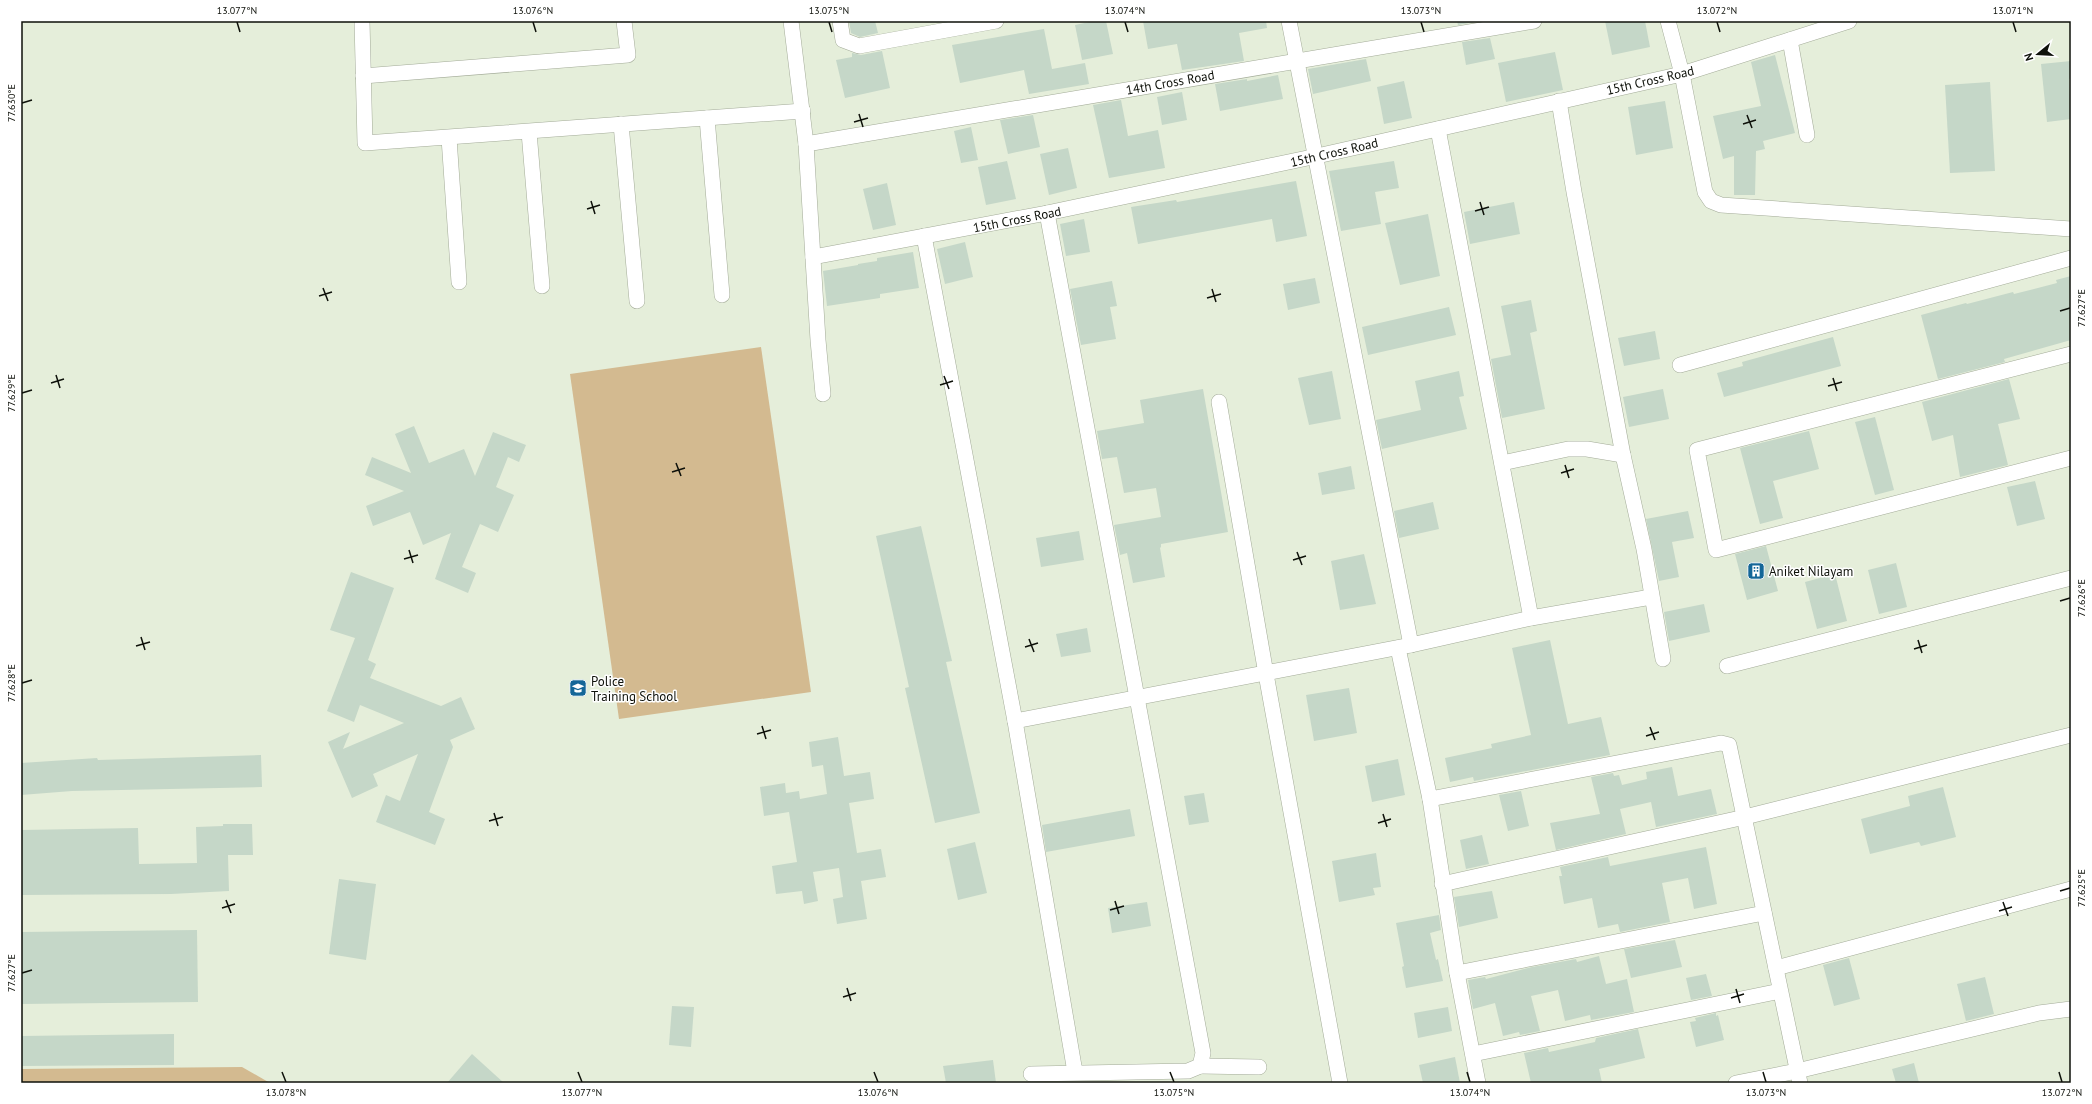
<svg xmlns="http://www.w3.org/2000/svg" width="2092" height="1104" font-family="'PT Sans',sans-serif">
	<rect width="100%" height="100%" fill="#e5eeda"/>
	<g fill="#d3ba90">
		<polygon points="761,347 811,692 619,719 570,374"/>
		<polygon points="242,1067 270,1083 21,1083 21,1069"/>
	</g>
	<g fill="#c5d7c8">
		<polygon points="849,21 875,21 878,33 860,37 851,33"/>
		<polygon points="1094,21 1106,21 1113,54 1082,60 1075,25"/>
		<polygon points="1143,21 1266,21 1267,28 1239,33 1244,61 1182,70 1177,44 1148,49"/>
		<polygon points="1457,21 1480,21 1458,25"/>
		<polygon points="1605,21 1645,21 1650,47 1612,55"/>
		<polygon points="1044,29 1052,69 1085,63 1089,84 1029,94 1024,70 960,83 952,45"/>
		<polygon points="1490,38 1495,59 1466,65 1462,42"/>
		<polygon points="882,51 890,88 845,98 836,60 852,57 852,53 861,55"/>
		<polygon points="1555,52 1563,90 1506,102 1498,63"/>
		<polygon points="1775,55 1795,133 1763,141 1765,149 1756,151 1755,195 1734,195 1734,156 1723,159 1713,116 1761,106 1751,62"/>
		<polygon points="1366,59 1371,81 1313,94 1308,69"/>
		<polygon points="2071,61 2071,78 2069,79 2071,119 2047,122 2041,64"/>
		<polygon points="1278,75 1283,99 1220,111 1215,84 1247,79 1247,81"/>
		<polygon points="1404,81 1412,118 1384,124 1377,87"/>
		<polygon points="1990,82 1995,171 1950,173 1945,85"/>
		<polygon points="1182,92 1187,120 1162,125 1157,97"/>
		<polygon points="1121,100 1128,136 1158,130 1165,168 1109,178 1093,105"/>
		<polygon points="1665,101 1673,148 1636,155 1628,107"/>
		<polygon points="1033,115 1040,147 1008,154 1000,120"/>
		<polygon points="971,127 978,160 961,163 954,131"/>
		<polygon points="1068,148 1077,188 1049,195 1040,154"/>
		<polygon points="1007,161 1016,199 986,205 978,167"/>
		<polygon points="1394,161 1399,188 1375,192 1381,224 1341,231 1329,171"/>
		<polygon points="1296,181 1307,236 1276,242 1272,219 1138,244 1131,207 1176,200 1177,202"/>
		<polygon points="887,183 896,225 873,230 863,189"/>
		<polygon points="1514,202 1520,234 1470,244 1464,212"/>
		<polygon points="1428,214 1440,276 1400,285 1385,223"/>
		<polygon points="1084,219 1090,252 1066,256 1060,224"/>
		<polygon points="965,242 973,277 945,284 937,249"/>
		<polygon points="913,252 919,288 880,294 880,298 827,306 823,271 858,265 858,264 877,261 877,258"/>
		<polygon points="2071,276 2071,340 2004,359 2005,362 1938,379 1921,315 1966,303 1967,304 2013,292 2014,294 2057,283 2056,280"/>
		<polygon points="1315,278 1320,303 1288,310 1283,284"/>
		<polygon points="1112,281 1117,306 1110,307 1116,339 1081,345 1070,289"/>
		<polygon points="1531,300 1537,331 1530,333 1545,409 1502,418 1491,359 1511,355 1501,306"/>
		<polygon points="1449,307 1456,335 1368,355 1362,327"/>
		<polygon points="1655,331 1660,359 1624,366 1618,338"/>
		<polygon points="1833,337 1841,366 1724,397 1717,373 1743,366 1742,362"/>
		<polygon points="1332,371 1341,419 1309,425 1298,378"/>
		<polygon points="1459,371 1464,396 1459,397 1467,429 1382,449 1376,420 1421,410 1415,381"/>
		<polygon points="2009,379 2020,419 1998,424 2008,465 1960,477 1953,435 1932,441 1922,402"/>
		<polygon points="1203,389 1228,532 1161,544 1161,547 1160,548 1165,577 1133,583 1127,553 1120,555 1114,525 1161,517 1156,488 1124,493 1117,457 1102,459 1097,431 1144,423 1140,400"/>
		<polygon points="1663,389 1669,419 1629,427 1623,397"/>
		<polygon points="1875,417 1894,490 1875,495 1855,422"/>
		<polygon points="414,426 429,463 464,449 475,476 493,432 526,445 519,462 508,457 496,487 514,495 498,532 480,524 462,567 476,573 468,593 435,579 451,533 423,545 410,512 373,526 366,506 404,491 365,475 372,457 411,473 395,434"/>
		<polygon points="1809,431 1819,469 1773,481 1783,518 1760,524 1740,448"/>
		<polygon points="1351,466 1355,489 1322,495 1318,473"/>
		<polygon points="2035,481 2045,519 2017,526 2007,487"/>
		<polygon points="1433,502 1439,529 1399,538 1394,511"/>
		<polygon points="1688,511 1694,538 1672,542 1679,577 1659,581 1646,519"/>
		<polygon points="921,526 952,661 946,662 980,813 935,823 905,688 909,687 876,536"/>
		<polygon points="1079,531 1084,560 1041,567 1036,538"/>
		<polygon points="1766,546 1778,591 1747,600 1735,554"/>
		<polygon points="1364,554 1376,604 1340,610 1331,561"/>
		<polygon points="1896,563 1907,607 1879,614 1868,570"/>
		<polygon points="351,572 394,588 368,660 376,664 370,678 441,706 461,697 475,729 450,740 453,747 429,812 445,819 435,845 376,822 386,795 400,801 418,754 373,774 378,786 352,798 328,742 350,732 343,749 404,723 360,705 354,722 327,711 355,638 330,630"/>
		<polygon points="1835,574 1847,621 1817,629 1805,582"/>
		<polygon points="1704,604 1710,632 1669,641 1664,612"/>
		<polygon points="1087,628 1091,652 1061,657 1056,634"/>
		<polygon points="1550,640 1568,724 1601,717 1610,755 1474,781 1473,777 1450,782 1445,758 1492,748 1491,744 1531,735 1512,648"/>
		<polygon points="1349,688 1357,733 1314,741 1306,695"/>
		<polygon points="838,737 844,776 870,772 874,799 849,803 857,853 881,849 886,877 861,881 867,919 837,924 833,899 843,897 839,868 813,872 818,901 804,904 802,891 776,894 772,866 797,862 789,812 764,816 760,787 785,783 786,793 799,791 800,799 827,794 823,765 812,767 809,742"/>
		<polygon points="261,755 262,787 72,791 21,795 21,763 97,758 98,760"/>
		<polygon points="1398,759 1405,795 1372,802 1365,766"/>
		<polygon points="1672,767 1678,796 1711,789 1717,814 1656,827 1651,802 1620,809 1626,834 1556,850 1550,823 1600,814 1591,777 1613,773 1614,776 1619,775 1622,785 1647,779 1646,772"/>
		<polygon points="1943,787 1956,837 1921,846 1919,842 1870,854 1861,819 1910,806 1908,796"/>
		<polygon points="1521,791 1529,826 1508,831 1499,795"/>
		<polygon points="1204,793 1209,822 1189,825 1184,796"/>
		<polygon points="1130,809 1135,836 1046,852 1042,825"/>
		<polygon points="223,824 252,824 253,855 228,855 229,891 171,894 21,895 21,830 138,828 139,864 197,863 196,827 223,826"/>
		<polygon points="1482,835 1489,864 1466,869 1460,840"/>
		<polygon points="975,842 987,893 958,900 947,849"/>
		<polygon points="1706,847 1717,904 1694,909 1688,878 1662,883 1670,922 1620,932 1618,924 1598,928 1592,898 1564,904 1559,876 1562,876 1560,867 1608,857 1610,866"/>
		<polygon points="1376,853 1381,887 1373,888 1375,895 1339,902 1332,861"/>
		<polygon points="339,879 376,884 366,960 329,954"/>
		<polygon points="1492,891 1498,918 1459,927 1454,897"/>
		<polygon points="1147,902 1151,926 1112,933 1108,908"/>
		<polygon points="1439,915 1441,930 1430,933 1436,960 1438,959 1443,981 1406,988 1402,967 1404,966 1396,923"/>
		<polygon points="197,930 198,1002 21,1004 21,932"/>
		<polygon points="1675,940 1682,967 1631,978 1624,949"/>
		<polygon points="1599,956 1606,984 1627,979 1634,1012 1591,1020 1590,1015 1565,1021 1558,990 1531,996 1540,1031 1520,1035 1519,1032 1503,1036 1495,1003 1473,1009 1468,980 1485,977 1486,979 1532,967 1576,959 1577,962"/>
		<polygon points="1849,958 1860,999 1834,1006 1823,965"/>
		<polygon points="1706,974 1712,996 1691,1000 1686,978"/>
		<polygon points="1985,977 1994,1014 1966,1021 1957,984"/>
		<polygon points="672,1006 694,1007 691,1047 669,1045"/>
		<polygon points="1448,1007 1452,1031 1418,1038 1414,1013"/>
		<polygon points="1716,1013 1716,1016 1718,1015 1724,1040 1696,1047 1690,1022 1696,1021 1695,1018"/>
		<polygon points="1638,1029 1645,1058 1599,1069 1602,1083 1531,1083 1524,1053 1548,1048 1549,1052 1595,1042 1596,1038"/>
		<polygon points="174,1034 174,1065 21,1066 21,1036"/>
		<polygon points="472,1054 504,1083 447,1083"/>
		<polygon points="1455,1057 1460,1083 1423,1083 1419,1065"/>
		<polygon points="993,1060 996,1083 946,1083 943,1066"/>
		<polygon points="1914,1063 1919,1083 1896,1083 1892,1069"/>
	</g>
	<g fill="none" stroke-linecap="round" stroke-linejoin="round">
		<defs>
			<g id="street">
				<polyline points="362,21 365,143 803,111"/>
				<polyline points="791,21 806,144 818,340 823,394"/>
				<polyline points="840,21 843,40 859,46 996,21"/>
				<polyline points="1289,21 1411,645"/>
				<polyline points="1668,21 1682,74 1705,192 1711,201 1721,205 2071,229"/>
				<polyline points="1790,40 1807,135"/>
				<polyline points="363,76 628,55 624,21"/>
				<polyline points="1559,101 1574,192 1623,455 1644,549 1663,659"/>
				<polyline points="707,118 722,295"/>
				<polyline points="621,124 637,301"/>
				<polyline points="1438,129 1531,618"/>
				<polyline points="529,132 542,286"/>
				<polyline points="449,138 459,282"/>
				<polyline points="806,144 1534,21"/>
				<polyline points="924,236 1015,721 1075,1072"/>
				<polyline points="813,257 1047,213 1317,156 1682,74 1849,21"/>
				<polyline points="2071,354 1697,450 1716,550 2071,458"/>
				<polyline points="1680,365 2071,258"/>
				<polyline points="1219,402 1266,674 1340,1083"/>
				<polyline points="1502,463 1568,449 1587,449 1623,455"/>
				<polyline points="1398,648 1430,799 1721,743 1729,745 1800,1083"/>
				<polyline points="1727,666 2071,578"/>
				<polyline points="1015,721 1411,645 1531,618 1651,597"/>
				<polyline points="1430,799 1457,973 1478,1083"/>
				<polyline points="1442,884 1745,817 2071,735"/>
				<polyline points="1776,968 2071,889"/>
				<polyline points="1457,973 1764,913"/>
				<polyline points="1473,1054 1780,991"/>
				<polyline points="1200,1066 1259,1067"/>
				<polyline points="1031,1074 1188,1071 1200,1066 1203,1053 1047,213"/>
				<polyline points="1736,1083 1797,1071 2039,1013 2071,1009"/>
			</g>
		</defs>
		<use href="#street" stroke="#a3ab98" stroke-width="16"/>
		<use href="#street" stroke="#fff" stroke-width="15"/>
	</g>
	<path fill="none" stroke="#0e110a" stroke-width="1.5" d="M237,22L240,32M533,22L536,32M829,22L832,32M1125,22L1128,32M1421,22L1424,32M1717,22L1720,32M2013,22L2016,32M22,103L32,100M859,114L863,127M1747,115L1752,128M854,122L868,118M1743,124L1756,120M591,201L595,214M1480,202L1484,215M587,209L600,205M1475,211L1489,207M323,288L328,301M1212,289L1216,302M319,296L332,292M1207,298L1221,294M2060,311L2070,308M56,375L60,388M944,376L949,389M1833,378L1837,391M51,383L64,379M940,385L953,381M1828,386L1842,382M22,393L32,390M676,463L681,476M1565,465L1569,478M672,472L685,468M1561,473L1574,469M409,550L413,563M1297,552L1302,565M404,559L418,555M1293,560L1306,556M2060,601L2070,598M141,637L145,650M1029,639L1034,652M1918,640L1922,653M136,646L150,642M1025,647L1038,643M1914,649L1927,645M22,683L32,680M762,726L766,739M1650,727L1655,740M757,734L771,730M1646,736L1659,732M494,813L498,826M1383,814L1387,827M489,821L503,817M1378,823L1391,819M2060,891L2070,888M226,900L231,913M1115,901L1119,914M2003,902L2008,916M222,908L235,904M1110,910L1124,906M1999,911L2012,907M22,973L32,970M847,988L851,1001M1736,989L1740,1003M843,997L856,993M1731,998L1744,994M282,1072L286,1082M578,1072L582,1082M874,1072L878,1082M1170,1072L1174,1082M1467,1072L1470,1082M1763,1072L1766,1082M2059,1072L2062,1082"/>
	<defs>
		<symbol id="building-square" viewBox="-11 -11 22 22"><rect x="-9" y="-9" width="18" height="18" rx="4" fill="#146698" stroke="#fff"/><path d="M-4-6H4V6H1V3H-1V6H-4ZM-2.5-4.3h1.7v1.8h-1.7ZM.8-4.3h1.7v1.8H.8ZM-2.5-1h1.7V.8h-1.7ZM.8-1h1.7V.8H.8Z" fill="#fff"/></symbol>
		<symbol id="university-square" viewBox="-11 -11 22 22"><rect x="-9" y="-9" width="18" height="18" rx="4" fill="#146698" stroke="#fff"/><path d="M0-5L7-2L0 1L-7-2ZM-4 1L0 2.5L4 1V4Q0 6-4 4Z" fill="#fff"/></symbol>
	</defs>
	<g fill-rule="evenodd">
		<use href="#building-square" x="1746" y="561" width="20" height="20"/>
		<use href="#university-square" x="568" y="678" width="20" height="20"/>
	</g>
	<g text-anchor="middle" stroke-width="3" stroke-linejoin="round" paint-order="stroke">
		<g font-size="13" fill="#0e110a" stroke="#fff">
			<text transform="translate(1650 80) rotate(-13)" y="5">15th Cross Road</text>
			<text transform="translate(1170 82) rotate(-10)" y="5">14th Cross Road</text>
			<text transform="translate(1334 152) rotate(-13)" y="5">15th Cross Road</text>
			<text transform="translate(1017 219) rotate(-11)" y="5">15th Cross Road</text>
		</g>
		<g font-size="13" fill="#0e110a" stroke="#fff" text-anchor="start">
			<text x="1769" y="576">Aniket Nilayam</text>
			<text x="591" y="686">Police<tspan x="591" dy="15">Training School</tspan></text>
		</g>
	</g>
	<rect width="2092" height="1104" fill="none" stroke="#ffffff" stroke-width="44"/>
	<g transform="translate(2038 54) rotate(252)" stroke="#ffffff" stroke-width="3" paint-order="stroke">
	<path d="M0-3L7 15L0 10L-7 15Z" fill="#0e110a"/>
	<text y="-6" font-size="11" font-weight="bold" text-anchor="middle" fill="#0e110a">N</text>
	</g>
	<rect x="22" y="22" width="2048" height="1060" fill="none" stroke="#0e110a" stroke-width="1.5"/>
	<g font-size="10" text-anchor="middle" fill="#0e110a">
		<text x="237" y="14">13.077°N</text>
		<text x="533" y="14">13.076°N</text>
		<text x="829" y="14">13.075°N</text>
		<text x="1125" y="14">13.074°N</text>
		<text x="1421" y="14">13.073°N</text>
		<text x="1717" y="14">13.072°N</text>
		<text x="2013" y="14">13.071°N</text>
		<text transform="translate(11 103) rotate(-90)" y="4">77.630°E</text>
		<text transform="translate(2081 308) rotate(-90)" y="4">77.627°E</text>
		<text transform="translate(11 393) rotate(-90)" y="4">77.629°E</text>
		<text transform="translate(2081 598) rotate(-90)" y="4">77.626°E</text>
		<text transform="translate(11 683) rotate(-90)" y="4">77.628°E</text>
		<text transform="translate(2081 888) rotate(-90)" y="4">77.625°E</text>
		<text transform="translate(11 973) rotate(-90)" y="4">77.627°E</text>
		<text x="286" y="1096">13.078°N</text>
		<text x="582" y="1096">13.077°N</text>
		<text x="878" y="1096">13.076°N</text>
		<text x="1174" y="1096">13.075°N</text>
		<text x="1470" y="1096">13.074°N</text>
		<text x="1766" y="1096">13.073°N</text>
		<text x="2062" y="1096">13.072°N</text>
	</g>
</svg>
